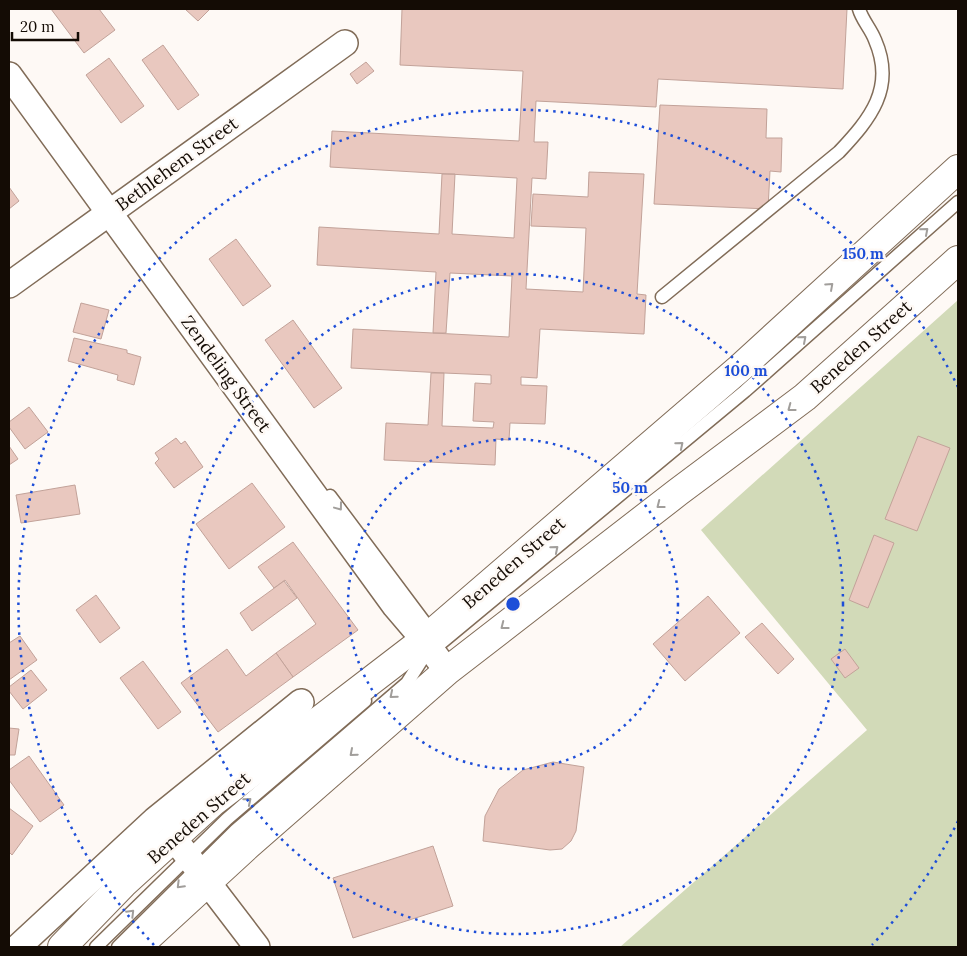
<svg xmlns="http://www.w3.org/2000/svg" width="967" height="956" font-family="Lora,serif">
	<rect width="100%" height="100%" fill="#fef9f5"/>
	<polygon fill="#d2dab8" points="958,300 958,947 620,947 867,730 701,530"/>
	<g fill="#e9c8bf" stroke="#c2a299" fill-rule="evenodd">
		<polygon points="51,9 99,9 115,30 84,53"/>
		<polygon points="185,9 210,9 198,21"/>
		<path d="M402,9H847L843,89L658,79L656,107L536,101L534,142H548L546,179L532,178L526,289L583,292L586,228L531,226L533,194L588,197L589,172L644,174L637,294L646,295L644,334L540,329L537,378L521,377V385L547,386L545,424L510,423L509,440L496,439L495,465L384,460L386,423L428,425L431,373H444L351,368L353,329L433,333L436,272L317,265L319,227L439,234L442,174H455L452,234L514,238L517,178L330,167L332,131L519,141L523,71L400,65ZM450,273L512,276L509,337L433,333H446ZM444,373L491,375V384L475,383L473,421L494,422L493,428L442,426Z"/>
		<polygon points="163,45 199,95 178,110 142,60"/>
		<polygon points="109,58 144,106 121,123 86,75"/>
		<polygon points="366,62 374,71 357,84 350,74"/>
		<polygon points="660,105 767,109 766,138 782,138 781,172 770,171 768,209 654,204"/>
		<polygon points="9,187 19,201 9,209"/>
		<polygon points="236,239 271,286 243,306 209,259"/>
		<polygon points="81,303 109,310 101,339 73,332"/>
		<polygon points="293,320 342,388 314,408 265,340"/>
		<polygon points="74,338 127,350 127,353 141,357 134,385 117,380 118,375 68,361"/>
		<polygon points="29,407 48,432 25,449 9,427 9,422"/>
		<polygon points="918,436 950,448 917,531 885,519"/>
		<polygon points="176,438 181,444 185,441 203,467 174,488 155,463 159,459 155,453"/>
		<polygon points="9,446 18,459 9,465"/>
		<polygon points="252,483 285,527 229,569 196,524"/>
		<polygon points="75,485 80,514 21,523 16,495"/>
		<polygon points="874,535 894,543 868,608 849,600"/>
		<polygon points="293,542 358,630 293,677 276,653 316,624 285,580 274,588 258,567"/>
		<polygon points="284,581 297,598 252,631 240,613"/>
		<polygon points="96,595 120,628 100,643 76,610"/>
		<polygon points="708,596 740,633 685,681 653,644"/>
		<polygon points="762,623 794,659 778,674 745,637"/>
		<polygon points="20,636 37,660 9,680 9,643"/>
		<polygon points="227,649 246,676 276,653 293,677 218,732 181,683"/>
		<polygon points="845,649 859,668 845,678 831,659"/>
		<polygon points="143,661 181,712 158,729 120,678"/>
		<polygon points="31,670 47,690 23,709 9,691 9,687"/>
		<polygon points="9,728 19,729 15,755 9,755"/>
		<polygon points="29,756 64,805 40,822 9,780 9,770"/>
		<polygon points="553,762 584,767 576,831 571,841 562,849 550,850 483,841 485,816 499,789 523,770"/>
		<polygon points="9,808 33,826 12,855 9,852"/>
		<polygon points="433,846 453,906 353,938 333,878"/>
	</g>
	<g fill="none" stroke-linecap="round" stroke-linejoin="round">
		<defs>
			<g id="lane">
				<path d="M662,297L839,152C870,119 896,88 875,40C871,29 862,20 859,9"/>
				<polyline points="435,648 745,391 958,202"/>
				<polyline points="96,947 227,819 365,701"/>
				<polyline points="118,947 236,830 407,683 423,658 425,623 330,496"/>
			</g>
			<g id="street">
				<polyline points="9,75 395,606 424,640 447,671"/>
				<polyline points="9,285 345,43"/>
				<polyline points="173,837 257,947"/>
				<polyline points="18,947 155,820 301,702"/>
			</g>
			<g id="secondary">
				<polyline points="62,947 123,884 213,802 424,640 740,368 958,169"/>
				<polyline points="137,947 248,845 447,671 678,492 805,397 958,260"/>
			</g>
		</defs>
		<use href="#lane" stroke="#816c58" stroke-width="15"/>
		<use href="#street" stroke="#816c58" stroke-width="28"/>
		<use href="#secondary" stroke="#816c58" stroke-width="30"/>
		<use href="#lane" stroke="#fff" stroke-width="12"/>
		<use href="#street" stroke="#fff" stroke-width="25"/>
		<use href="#secondary" stroke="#fff" stroke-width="28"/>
	</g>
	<defs><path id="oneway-chevron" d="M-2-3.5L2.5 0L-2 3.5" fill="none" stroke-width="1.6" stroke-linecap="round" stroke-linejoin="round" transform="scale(1.25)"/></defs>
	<g stroke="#a19e9b">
		<use href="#oneway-chevron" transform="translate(925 231) rotate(-41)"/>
		<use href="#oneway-chevron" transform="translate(830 286) rotate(-42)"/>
		<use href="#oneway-chevron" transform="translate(803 339) rotate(-41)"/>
		<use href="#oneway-chevron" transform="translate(791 408) rotate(143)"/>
		<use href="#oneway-chevron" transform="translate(680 445) rotate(-40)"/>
		<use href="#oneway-chevron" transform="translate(660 505) rotate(142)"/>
		<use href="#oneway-chevron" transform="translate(339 507) rotate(53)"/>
		<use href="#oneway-chevron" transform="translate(555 549) rotate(-40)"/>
		<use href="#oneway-chevron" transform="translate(504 626) rotate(142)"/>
		<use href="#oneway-chevron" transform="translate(393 695) rotate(140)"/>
		<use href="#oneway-chevron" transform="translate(353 753) rotate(139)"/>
		<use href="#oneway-chevron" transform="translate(248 801) rotate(-40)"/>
		<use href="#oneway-chevron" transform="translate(180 885) rotate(135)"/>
		<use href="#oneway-chevron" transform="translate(131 913) rotate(-45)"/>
	</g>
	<g fill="none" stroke="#1d4ed8" stroke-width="2.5" stroke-dasharray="2.5 5">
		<circle cx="513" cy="604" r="165"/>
		<circle cx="513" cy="604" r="330"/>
		<path d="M958 821A495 495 0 0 1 872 945M154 945A495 495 0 1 1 958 387"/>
	</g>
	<g text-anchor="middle" stroke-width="5" stroke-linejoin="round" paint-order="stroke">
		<g font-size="18" fill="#140c05" stroke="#fef9f5">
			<text transform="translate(177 164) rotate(-36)" y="6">Bethlehem Street</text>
			<text transform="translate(861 347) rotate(-42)" y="6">Beneden Street</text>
			<text transform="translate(226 374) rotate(54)" y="6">Zendeling Street</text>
			<text transform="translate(514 563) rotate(-41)" y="6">Beneden Street</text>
			<text transform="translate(199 818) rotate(-41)" y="6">Beneden Street</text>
		</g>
	</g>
	<circle cx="513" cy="604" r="8" fill="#1d4ed8" stroke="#fef9f5" stroke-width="2.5"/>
	<g font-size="15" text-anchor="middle" font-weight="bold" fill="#1d4ed8" stroke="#fef9f5" stroke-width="5" stroke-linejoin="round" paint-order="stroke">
		<text x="863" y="259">150 m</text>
		<text x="746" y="376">100 m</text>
		<text x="630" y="493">50 m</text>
	</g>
	<rect width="967" height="956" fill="none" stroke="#140c05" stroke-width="20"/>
	<path d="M12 32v8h66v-8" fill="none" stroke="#140c05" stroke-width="2.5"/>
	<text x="20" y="32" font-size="15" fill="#140c05" stroke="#fef9f5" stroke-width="4" paint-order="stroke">20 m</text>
</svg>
